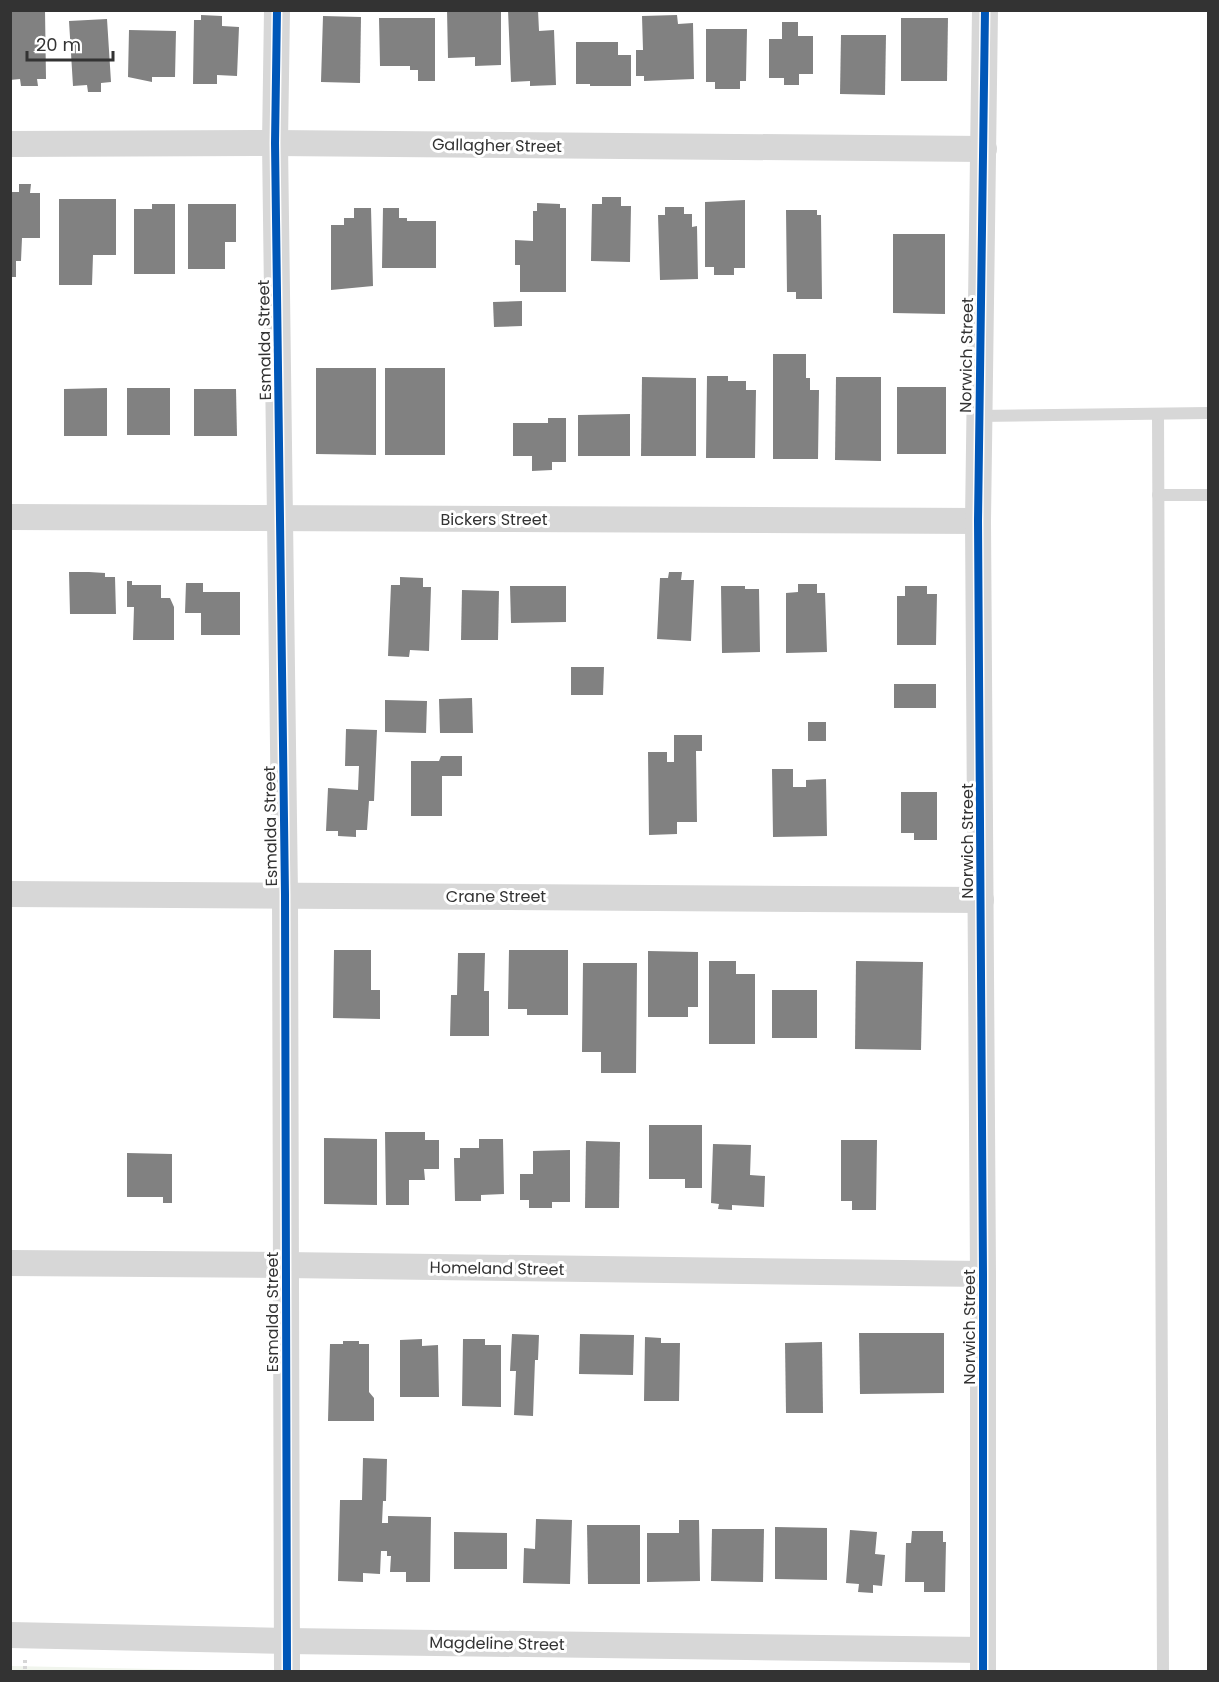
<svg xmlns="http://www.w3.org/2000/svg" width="1219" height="1682" font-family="Poppins,sans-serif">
	<rect width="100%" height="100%" fill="#fff"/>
	<polygon fill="#f1f5ed" points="11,1666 253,1671 11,1672"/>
	<g fill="#818181">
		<polygon points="10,10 45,10 46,79 37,79 38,86 21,86 20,79 10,80"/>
		<polygon points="447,10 501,10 501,65 475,66 475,57 448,58"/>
		<polygon points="508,10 538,10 539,31 554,30 556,85 530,86 530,81 511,82"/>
		<polygon points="201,15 222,16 222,26 239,27 237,76 217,75 217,84 193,84 194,20 201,20"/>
		<polygon points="677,15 678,24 693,23 694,79 644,81 644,76 636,76 636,50 643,50 642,16"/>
		<polygon points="323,16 361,17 360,83 321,82"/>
		<polygon points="379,18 435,18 435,81 418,81 418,70 410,70 410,66 380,66"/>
		<polygon points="901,18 948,18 947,81 901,81"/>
		<polygon points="107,19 111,82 101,83 101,92 88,92 87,85 73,86 69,21"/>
		<polygon points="782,22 798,22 798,36 813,36 813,74 799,74 799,85 784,85 784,78 769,78 769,39 782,39"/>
		<polygon points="706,29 747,29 746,81 740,81 740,89 715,89 715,82 706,82"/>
		<polygon points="129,30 176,31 175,77 152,77 152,82 128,77"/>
		<polygon points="841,35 886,35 885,95 840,94"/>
		<polygon points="576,42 618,42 618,55 631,55 631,86 590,86 590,84 576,84"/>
		<polygon points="19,184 31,184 30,193 40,193 40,238 22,238 21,261 16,261 16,277 10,277 10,192 19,192"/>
		<polygon points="602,197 621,197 621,206 631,206 630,262 591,261 592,204 602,204"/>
		<polygon points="59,199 116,199 116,255 93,255 92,285 59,285"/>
		<polygon points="745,200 745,268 734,268 734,275 714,275 714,267 705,267 705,202"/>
		<polygon points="537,203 560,204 560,208 566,208 566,292 520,292 520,265 515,265 515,240 533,241 533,211 537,211"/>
		<polygon points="152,204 175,204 175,274 134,274 134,209 152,209"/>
		<polygon points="188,204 236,204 236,242 225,242 225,269 188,269"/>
		<polygon points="665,207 684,207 684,214 692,214 692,227 697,226 698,279 660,280 658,215 665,215"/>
		<polygon points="354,208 371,208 373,286 331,290 331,225 344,225 344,218 354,218"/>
		<polygon points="383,208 399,208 399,218 407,218 407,221 436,221 436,268 382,268"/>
		<polygon points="786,210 817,210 817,215 821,215 822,299 796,299 796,292 787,292"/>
		<polygon points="893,234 945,234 945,314 893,313"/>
		<polygon points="522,301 522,326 494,327 493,302"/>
		<polygon points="773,354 806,354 806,378 810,378 810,390 819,390 818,459 773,459"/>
		<polygon points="316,368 376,368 376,455 316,454"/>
		<rect x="385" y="368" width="60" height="87"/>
		<polygon points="707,376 728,376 728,381 746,381 746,390 756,390 755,458 706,458"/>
		<polygon points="642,377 696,378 696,456 641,456"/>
		<polygon points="836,377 881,377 881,461 835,460"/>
		<rect x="897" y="387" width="49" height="67"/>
		<polygon points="107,388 107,436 64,436 64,389"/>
		<rect x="127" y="388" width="43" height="47"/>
		<polygon points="194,389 236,389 237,436 194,436"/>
		<polygon points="630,414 630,456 578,456 578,415"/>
		<polygon points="548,418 566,418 566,462 552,462 552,470 532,471 532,456 513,456 513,423 548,423"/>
		<polygon points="69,572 89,572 105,573 105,577 115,577 116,614 70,614"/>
		<polygon points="669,572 682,572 681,580 694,580 691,641 657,639 660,578 668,578"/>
		<polygon points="400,577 423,578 423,587 431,587 429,651 410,650 409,657 388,656 391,585 400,585"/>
		<polygon points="127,581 132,581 132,585 161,585 161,598 170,598 174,607 174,640 133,640 134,607 127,607"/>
		<polygon points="186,583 203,583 203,592 240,592 240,635 201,635 201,613 185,613"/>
		<polygon points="798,584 817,584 817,593 825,593 827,652 786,653 786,593 798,592"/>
		<polygon points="510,586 566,586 566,622 511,623"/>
		<polygon points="721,586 745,586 745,589 759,589 760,652 722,653"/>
		<polygon points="905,586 927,586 927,594 937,594 936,645 897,645 897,596 905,596"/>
		<polygon points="462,590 499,591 498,640 461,640"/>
		<polygon points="571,667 604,667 603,695 571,695"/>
		<rect x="894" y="684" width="42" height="24"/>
		<polygon points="472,698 473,733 440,733 439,699"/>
		<polygon points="385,700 427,701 426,733 385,732"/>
		<rect x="808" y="722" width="18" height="19"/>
		<polygon points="346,729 377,730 374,801 369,801 367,830 356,830 356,837 338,836 338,831 326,831 328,788 358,790 359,766 345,766"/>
		<polygon points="674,735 702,735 702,751 696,751 697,822 677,822 677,834 649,835 648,752 667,752 667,762 674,762"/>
		<polygon points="441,756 462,756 462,776 442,776 442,816 411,816 411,761 439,761"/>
		<polygon points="772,769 793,769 793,787 806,787 806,780 826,779 827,836 773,837"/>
		<polygon points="901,792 937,792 937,840 914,840 914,833 901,833"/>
		<polygon points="334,950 371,950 371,990 380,990 380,1019 333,1018"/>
		<polygon points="509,950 568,950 568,1015 527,1015 527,1009 508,1009"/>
		<polygon points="648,951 698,952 698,1007 688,1007 688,1017 648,1017"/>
		<polygon points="458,953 485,953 484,991 489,991 489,1036 450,1036 451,995 457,995"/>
		<polygon points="709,961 736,961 736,974 755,974 755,1044 709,1044"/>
		<polygon points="856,961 923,962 921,1050 855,1049"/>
		<polygon points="583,963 637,963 636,1073 601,1073 601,1052 582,1052"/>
		<rect x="772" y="990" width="45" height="48"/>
		<polygon points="649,1125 702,1125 702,1188 685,1188 685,1179 649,1179"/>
		<polygon points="385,1132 425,1132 425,1140 439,1140 439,1169 424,1169 425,1180 409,1180 409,1205 386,1205"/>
		<polygon points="324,1138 377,1139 377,1205 324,1204"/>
		<polygon points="479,1139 503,1139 504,1194 481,1195 481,1201 455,1201 454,1158 460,1158 460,1148 479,1148"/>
		<polygon points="841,1140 877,1140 876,1210 852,1210 852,1201 841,1201"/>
		<polygon points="586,1141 620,1142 619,1208 585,1208"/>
		<polygon points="713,1144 751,1145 750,1175 765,1176 764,1207 732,1205 732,1210 718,1209 719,1204 711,1203"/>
		<polygon points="570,1150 570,1202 552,1202 552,1208 529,1208 529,1200 520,1200 520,1174 533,1174 533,1151"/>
		<polygon points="127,1153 172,1154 172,1203 163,1203 163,1197 127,1197"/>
		<polygon points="859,1333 944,1333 944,1393 860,1394"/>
		<polygon points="512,1334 539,1335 538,1360 535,1360 533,1416 514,1415 516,1371 510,1371"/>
		<polygon points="580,1334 634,1335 633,1375 579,1374"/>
		<polygon points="645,1337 661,1338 661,1343 680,1343 679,1401 644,1401"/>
		<polygon points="422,1339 422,1346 438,1345 439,1397 400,1397 400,1340"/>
		<polygon points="463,1339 485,1339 485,1345 501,1345 501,1407 462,1406"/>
		<polygon points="343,1341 359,1341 359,1344 369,1344 369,1392 374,1398 374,1421 328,1421 330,1344 343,1344"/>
		<polygon points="822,1342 823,1413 786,1413 785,1343"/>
		<polygon points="363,1458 387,1459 386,1501 383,1501 382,1523 388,1523 388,1516 431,1517 430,1582 406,1582 406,1572 390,1572 391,1556 387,1556 387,1551 381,1551 380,1574 363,1573 363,1582 338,1581 340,1500 362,1500"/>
		<polygon points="536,1519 572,1520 570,1584 523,1583 524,1548 535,1549"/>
		<polygon points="679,1520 699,1520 700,1581 647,1582 647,1533 679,1533"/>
		<polygon points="587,1525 640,1525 640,1584 588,1584"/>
		<polygon points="775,1527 827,1528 827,1580 775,1579"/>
		<polygon points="712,1529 764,1529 763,1582 711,1581"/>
		<polygon points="850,1530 877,1532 875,1554 885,1555 882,1586 873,1585 873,1593 858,1592 859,1584 846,1583"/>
		<polygon points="912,1531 943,1531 943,1542 946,1542 945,1592 924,1592 924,1582 905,1582 906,1543 911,1543"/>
		<polygon points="454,1532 507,1533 507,1569 454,1569"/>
	</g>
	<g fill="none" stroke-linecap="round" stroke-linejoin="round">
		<polyline stroke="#d6d6d6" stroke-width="4" stroke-dasharray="3 3" stroke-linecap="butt" points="25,1660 25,1672"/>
		<g stroke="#d7d7d7" stroke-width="12">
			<polyline points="1158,414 1163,1672"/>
			<polyline points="978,416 1208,413"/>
			<polyline points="1158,495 1208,495"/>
		</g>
		<g stroke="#d7d7d7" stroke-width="26">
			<polyline points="277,10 275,143 285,895 287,1672"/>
			<polyline points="10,144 275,143 984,149"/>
			<polyline points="10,517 978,521"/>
			<polyline points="10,894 981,900"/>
			<polyline points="10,1263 285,1265 983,1274"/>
			<polyline points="10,1635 287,1641 983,1650"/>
			<path d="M983,1672V1274L978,521C979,351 984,181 985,10"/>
		</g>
		<defs>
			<g id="cycleway">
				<polyline points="277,10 275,143 285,895 287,1672"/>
				<path d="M983,1672V1274L978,521C979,351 984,181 985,10"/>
			</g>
		</defs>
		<use href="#cycleway" stroke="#fff" stroke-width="11"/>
		<use href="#cycleway" stroke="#0057b8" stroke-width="8"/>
	</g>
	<g text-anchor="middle" stroke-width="6" stroke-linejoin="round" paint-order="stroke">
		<g font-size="16" fill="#333" stroke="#fff">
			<text transform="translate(497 145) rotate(1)" y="6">Gallagher Street</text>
			<text transform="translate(264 340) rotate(-91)" y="6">Esmalda Street</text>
			<text transform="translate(966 355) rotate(-89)" y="6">Norwich Street</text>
			<text x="494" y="525">Bickers Street</text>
			<text transform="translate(270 826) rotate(-91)" y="6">Esmalda Street</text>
			<text transform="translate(967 841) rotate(-90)" y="6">Norwich Street</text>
			<text x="496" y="902">Crane Street</text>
			<text transform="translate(497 1268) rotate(1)" y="6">Homeland Street</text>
			<text transform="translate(272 1312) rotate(-90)" y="6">Esmalda Street</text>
			<text transform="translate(969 1327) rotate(-90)" y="6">Norwich Street</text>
			<text transform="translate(497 1643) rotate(1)" y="6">Magdeline Street</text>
		</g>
	</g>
	<rect width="1219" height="1682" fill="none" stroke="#333333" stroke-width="24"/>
	<path d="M27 51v9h86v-9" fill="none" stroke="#333333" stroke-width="3"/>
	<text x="36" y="51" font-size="18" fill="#333333" stroke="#ffffff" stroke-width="4.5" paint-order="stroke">20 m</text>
</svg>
